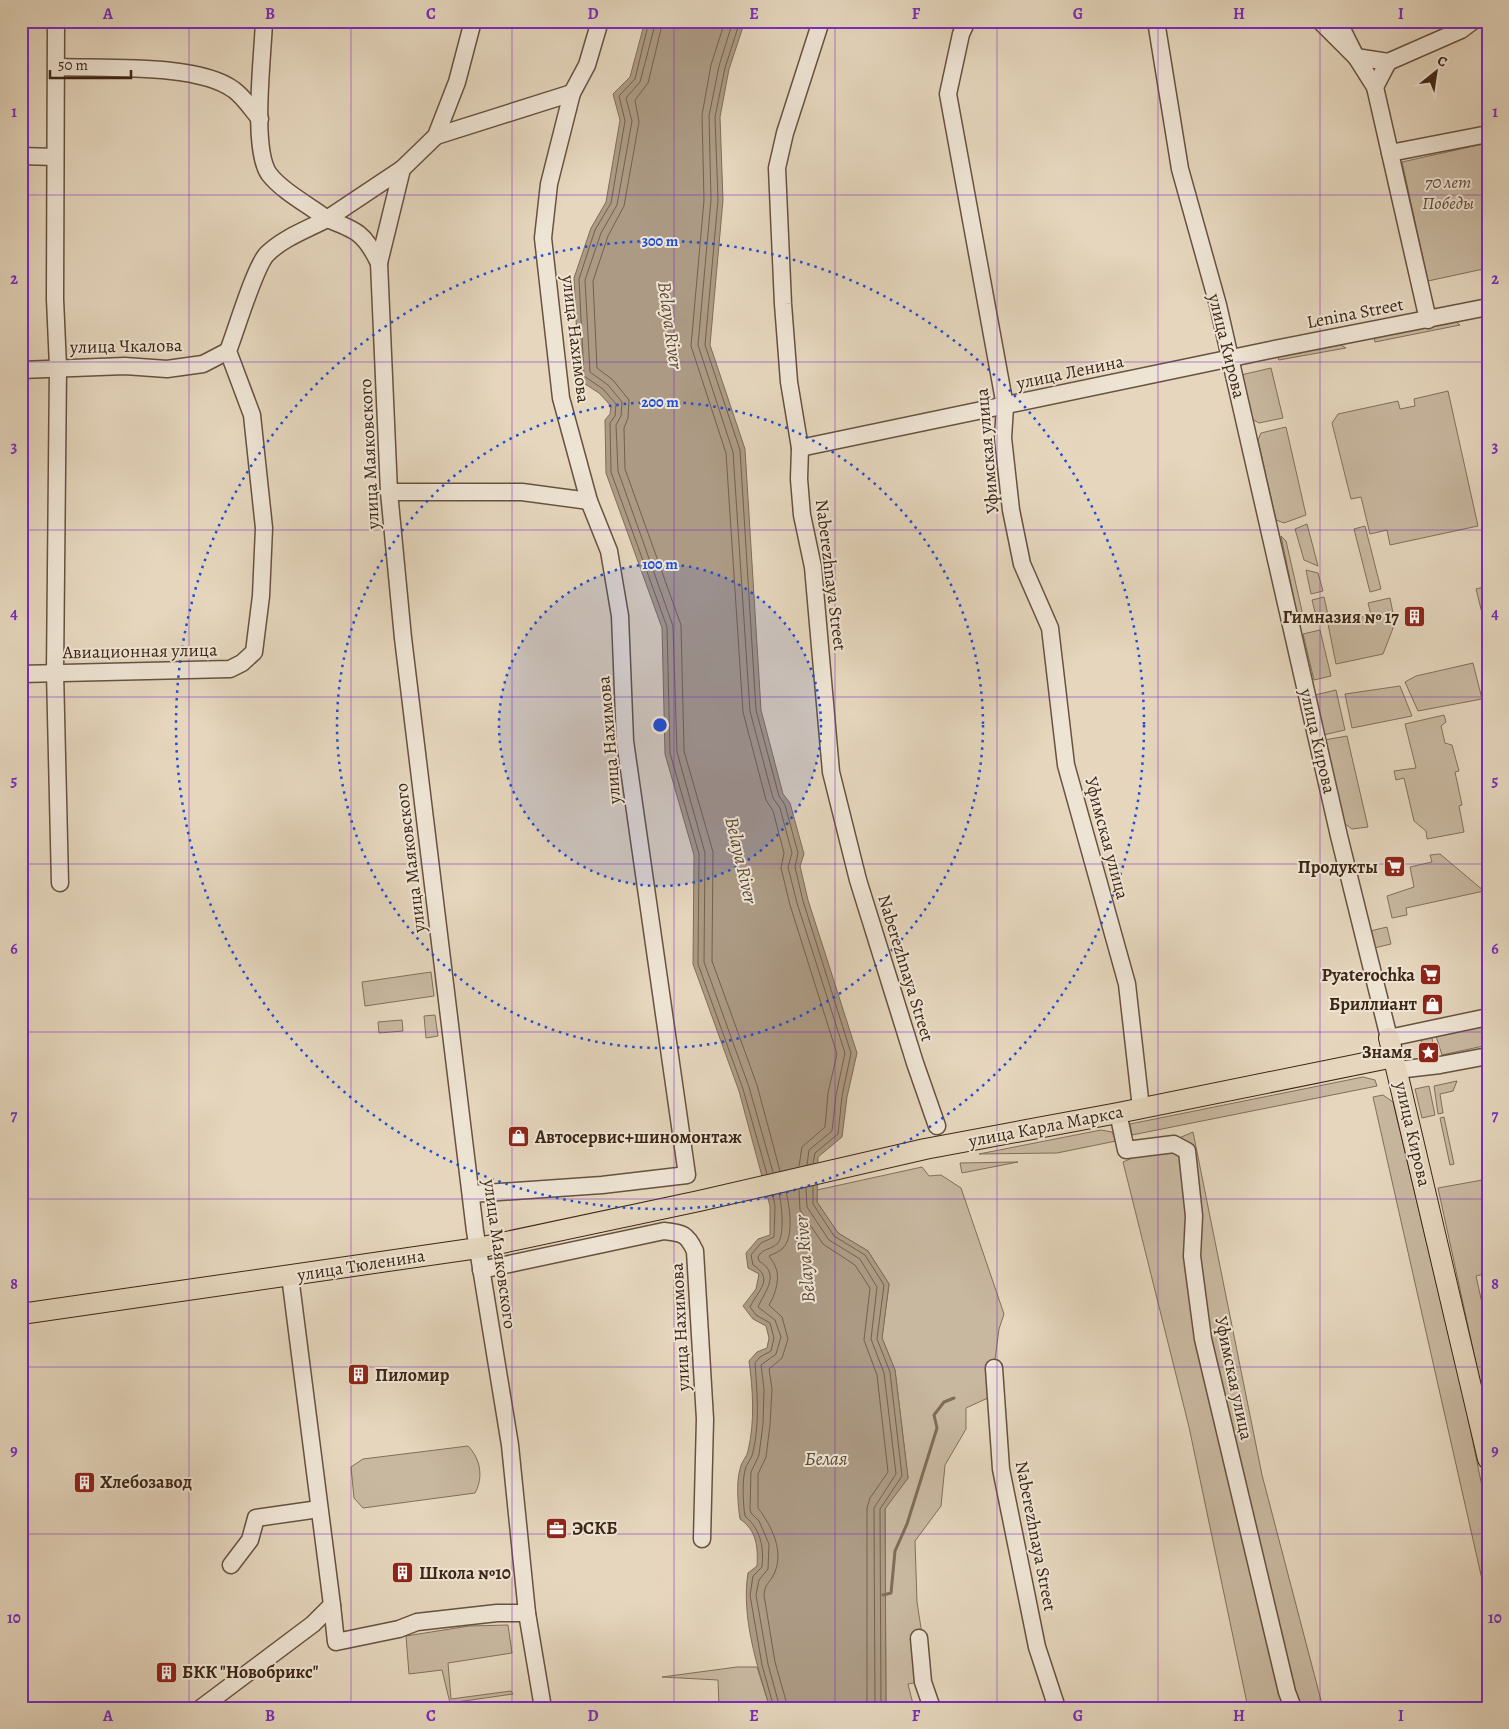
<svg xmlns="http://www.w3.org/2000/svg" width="1509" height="1729" font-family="Alegreya,serif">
	<rect width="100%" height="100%" fill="#e5d6bd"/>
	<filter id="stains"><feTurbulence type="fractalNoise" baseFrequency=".004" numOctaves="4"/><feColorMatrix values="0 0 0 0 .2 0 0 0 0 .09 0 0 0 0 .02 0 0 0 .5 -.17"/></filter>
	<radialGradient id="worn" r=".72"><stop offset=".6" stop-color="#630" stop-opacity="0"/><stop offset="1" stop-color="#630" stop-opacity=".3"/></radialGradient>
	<g fill="#c8b8a0" stroke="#826f5a">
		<polygon points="1483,144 1488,165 1488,268 1428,281 1402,162"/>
		<polygon points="1456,322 1460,325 1375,342 1374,338"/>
		<polygon points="1341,345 1346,348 1279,360 1277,356"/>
		<polygon points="1271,368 1283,418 1259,423 1250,418 1241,375"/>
		<polygon points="1448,391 1478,526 1390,545 1387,530 1370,534 1361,497 1351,499 1332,423 1338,414 1398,401 1400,409 1415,406 1414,399"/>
		<polygon points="1286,427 1306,515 1284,523 1276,520 1258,440 1261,433"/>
		<polygon points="1307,524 1318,566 1304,560 1295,529"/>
		<polygon points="1365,526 1381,589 1370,592 1354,529"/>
		<polygon points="1281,536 1286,541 1302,611 1300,617 1297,614"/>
		<polygon points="1306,570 1318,573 1323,591 1311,594"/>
		<polygon points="1488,586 1488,624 1485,625 1476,589"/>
		<polygon points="1324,597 1328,615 1322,617 1315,612 1312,600"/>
		<polygon points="1390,598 1395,623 1383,654 1336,664 1328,624 1371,615 1368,603"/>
		<polygon points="1320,630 1331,676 1314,680 1303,634"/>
		<polygon points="1473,663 1482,699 1418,711 1405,682 1416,676"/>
		<polygon points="1400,686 1412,716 1352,728 1345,694"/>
		<polygon points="1336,690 1345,730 1323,735 1315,695"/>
		<polygon points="1444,715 1446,722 1441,726 1445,743 1452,745 1459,771 1455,772 1462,805 1459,806 1464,832 1427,839 1426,831 1414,821 1404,778 1396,780 1394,771 1416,768 1405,724"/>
		<polygon points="1347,736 1368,827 1352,829 1344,823 1324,740"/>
		<polygon points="1440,854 1484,891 1406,908 1407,915 1392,918 1387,896 1414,887 1410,867 1432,862 1430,855"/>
		<polygon points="1387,927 1391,944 1374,948 1370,931"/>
		<polygon points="431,972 434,996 365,1006 362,982"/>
		<polygon points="435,1015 438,1036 426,1038 424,1016"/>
		<polygon points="402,1020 403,1031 379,1033 378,1022"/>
		<polygon points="1488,1025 1488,1045 1442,1055 1436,1036"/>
		<path d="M1431,1035L1437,1057C1422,1061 1420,1051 1422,1038Z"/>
		<polygon points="1363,1077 1375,1080 1377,1086 1132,1135 1130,1124"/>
		<polygon points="1457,1081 1453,1091 1440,1094 1443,1113 1438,1114 1434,1086"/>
		<polygon points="1429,1086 1435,1115 1422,1118 1415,1089"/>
		<polygon points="1383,1095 1393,1102 1465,1403 1488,1516 1488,1606 1373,1097"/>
		<polygon points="1444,1117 1454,1164 1450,1165 1440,1118"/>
		<polygon points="1101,1130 1112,1132 1116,1141 1057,1153 979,1154"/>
		<polygon points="1193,1132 1262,1475 1323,1708 1248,1708 1189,1427 1123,1162"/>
		<polygon points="1018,1162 962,1173 960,1163"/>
		<polygon points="922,1167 929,1176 941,1175 961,1188 1004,1314 999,1329 990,1397 966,1408 966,1429 945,1465 941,1506 915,1541 917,1602 929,1680 908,1684 914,1708 886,1708 885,1508 908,1478 895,1370 882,1338 889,1284 868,1251 838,1233 817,1202 817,1190"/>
		<polygon points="1488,1179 1488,1273 1476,1276 1488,1330 1488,1418 1438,1188"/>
		<path d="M468,1446C480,1458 484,1477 475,1493L363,1508L354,1498L351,1467L363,1459Z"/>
		<polygon points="508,1625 512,1653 448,1663 451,1699 511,1691 513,1694 450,1703 442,1670 409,1674 406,1636 469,1626"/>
		<polygon points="737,1667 757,1667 770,1708 719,1708 718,1680 662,1677"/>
	</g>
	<path fill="#ac9a84" stroke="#806c58" d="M645,21H745L729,69L720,117L723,200L710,345L745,449L761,710L783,794L790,803L804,854L800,866L808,900L857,1053L847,1097L842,1137L818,1157L817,1202L838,1233L868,1251L889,1284L882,1338L895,1370L908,1478L885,1509L886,1708H770C757,1665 741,1617 748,1573L757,1566C758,1547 757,1531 740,1519C738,1505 736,1483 740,1469C741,1462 747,1457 748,1451C755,1422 753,1390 749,1361L757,1352L767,1348L769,1338L766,1326L753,1319L743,1306L756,1289L759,1274L748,1268L746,1253L758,1239L770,1235V1206L739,1091L693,964L694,855L665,754L662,628L606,473L605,420L610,414L611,406L599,393L579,380L574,278L591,228L606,202L620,120L613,94L630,77Z"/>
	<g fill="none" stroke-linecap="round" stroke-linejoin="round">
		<g stroke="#74604c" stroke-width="1">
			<polyline points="649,21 635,79 619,96 625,121 611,203 595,230 579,279 584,376 603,389 616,404 615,416 610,423 611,472 667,627 670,753 699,854 698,964 743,1089 767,1174"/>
			<polyline points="656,21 640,82 626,98 632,121 617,205 601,233 585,280 590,372 608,385 622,402 621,416 616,425 618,471 673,626 677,752 705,853 704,962 749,1087 773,1172"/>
			<polyline points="663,21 648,83 635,100 639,122 624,206 608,236 593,281 597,368 613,380 629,400 628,418 624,428 625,469 681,625 684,751 713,852 712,961 757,1085 780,1171"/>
			<polyline points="725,21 711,65 702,115 704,200 691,346 726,453 743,712 766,800 773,811 784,853 781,868 790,905 837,1054 828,1093 825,1127 802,1147 799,1166"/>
			<polyline points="733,21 719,66 709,116 711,200 698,345 733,452 750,711 773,798 780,808 792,853 788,867 797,903 845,1053 836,1095 832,1131 809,1150 807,1165"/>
			<polyline points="740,21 725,68 715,117 718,200 705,345 740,450 756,710 779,796 785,805 798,853 795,867 803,901 851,1053 842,1096 838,1134 815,1153 813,1163"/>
			<polyline points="813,1186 813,1204 834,1236 865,1255 884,1285 877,1339 890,1372 902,1476 880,1509 881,1708"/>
			<polyline points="806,1188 807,1207 829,1240 860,1259 877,1287 871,1339 884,1373 896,1474 874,1508 875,1708"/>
			<polyline points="799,1190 800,1210 823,1244 855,1265 870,1288 864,1340 877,1375 888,1472 870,1498 867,1508 867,1708"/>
			<path d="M786,1192C790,1207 794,1237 783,1248C779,1252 773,1254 769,1256C771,1260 774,1262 775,1266C781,1278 775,1295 769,1305L782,1317L788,1339L782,1358L769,1369L772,1389L770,1425L766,1457L758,1474V1508C771,1525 785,1551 774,1574C769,1584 765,1583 764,1595L775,1662L788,1708"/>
			<path d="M779,1194C782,1204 785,1237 777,1244C770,1250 763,1248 758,1257L759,1261C781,1274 765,1291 758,1307L775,1320L781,1337L776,1354L761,1365L764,1389L763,1424L759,1455L751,1472L750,1509L751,1513L759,1521L769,1544L768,1569L759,1580L756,1595L768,1664L780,1708"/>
			<path d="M773,1196L775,1206L774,1237L761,1243L751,1255L753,1265C775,1279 758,1290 750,1307L756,1315L770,1323L774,1338L771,1351L760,1357L755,1363C757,1392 760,1423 753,1452C752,1459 746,1464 745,1470C742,1483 743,1503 745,1516C761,1530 764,1547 762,1567L753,1576L750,1595L762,1665L774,1708"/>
		</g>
		<polyline stroke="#806c58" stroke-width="3" points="883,1595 891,1593 895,1551 907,1524 937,1428 934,1415 944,1402 954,1398"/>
		<defs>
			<g id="minor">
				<polyline points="56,21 55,299 58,367 55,672 60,883"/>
				<path d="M264,21C263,55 251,148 269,174C283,192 309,205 327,219L402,169"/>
				<polyline points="473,21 457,82 436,136 402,169 379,263 389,492 403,638 475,1231 510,1445 527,1613 543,1708"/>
				<polyline points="821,21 785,133 777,168 783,304 789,382 800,448 799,479 802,515 813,567 831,772 858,880 915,1063 937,1126"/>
				<polyline points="967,21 961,34 948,94 1005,406 1003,438 1011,510 1022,564 1050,628 1066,765 1127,984 1141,1108"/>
				<polyline points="1156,21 1180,169 1218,305 1339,836 1389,1038 1488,1017"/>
				<polyline points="1320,21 1356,57 1375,87"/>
				<polyline points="1338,21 1356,57 1388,62"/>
				<polyline points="1388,62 1375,87 1428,320"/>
				<polyline points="1388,62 1461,30 1473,21"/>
				<path d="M57,67C103,69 198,63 234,90C244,97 252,110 260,119"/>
				<polyline points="436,136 572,93"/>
				<polyline points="1390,153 1488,134"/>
				<polyline points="21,156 55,157"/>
				<polyline points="21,370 125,366 167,369 203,364 228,351"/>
				<polyline points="800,448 1270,350 1488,307"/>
				<polyline points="389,492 522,492 589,501"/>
				<path d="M21,674L230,669L242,663L254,652L261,596L264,528L252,415L228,351C236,331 255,266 267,254C283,238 308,229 327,219C357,230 365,234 379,263"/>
				<polyline points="1397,1070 1440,1065 1488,1056"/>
				<polyline points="1118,1113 1126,1150 1174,1144 1187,1151 1194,1216 1192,1256 1203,1339 1287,1692 1293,1708"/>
				<polyline points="471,1194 602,1185 687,1175 625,741 620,616 609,551 589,501 561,398 543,238 549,184 572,93 587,65 600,21"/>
				<path d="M481,1270L664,1231C683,1233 687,1234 695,1251L705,1419L702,1539"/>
				<polyline points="994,1368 1001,1469 1037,1647 1057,1708"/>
				<polyline points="231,1565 250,1540 256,1518 319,1509"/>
				<polyline points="332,1605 336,1642 399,1629 417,1622 497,1613 527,1613"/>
				<polyline points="919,1638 923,1682 932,1708"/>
				<polyline points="201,1708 313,1624 332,1605 290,1276"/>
			</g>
			<g id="major">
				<polyline points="1389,1038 1488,1459"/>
				<polyline points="21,1314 478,1248 699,1201 925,1149 1118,1113 1394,1057"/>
			</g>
		</defs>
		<use href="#minor" stroke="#67523f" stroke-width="19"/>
		<use href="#major" stroke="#3d2615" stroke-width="22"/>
		<use href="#minor" stroke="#eee4d4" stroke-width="16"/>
		<use href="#major" stroke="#e5d6bd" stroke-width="20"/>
	</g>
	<path fill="none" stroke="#7b2cbf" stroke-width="1" stroke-opacity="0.55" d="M189,21V1708M351,21V1708M512,21V1708M674,21V1708M835,21V1708M997,21V1708M1158,21V1708M1320,21V1708M21,195H1488M21,362H1488M21,530H1488M21,697H1488M21,864H1488M21,1032H1488M21,1199H1488M21,1367H1488M21,1534H1488"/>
	<circle cx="660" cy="725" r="161" fill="#1d4ed8" fill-opacity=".12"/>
	<g fill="none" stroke="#1d4ed8" stroke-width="2.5" stroke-dasharray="2.5 5">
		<circle cx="660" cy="725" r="161"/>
		<circle cx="660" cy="725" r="323"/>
		<circle cx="660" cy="725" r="484"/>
	</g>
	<defs>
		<symbol id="building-square" viewBox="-11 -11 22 22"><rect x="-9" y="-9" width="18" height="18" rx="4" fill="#8f2418" stroke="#eee4d4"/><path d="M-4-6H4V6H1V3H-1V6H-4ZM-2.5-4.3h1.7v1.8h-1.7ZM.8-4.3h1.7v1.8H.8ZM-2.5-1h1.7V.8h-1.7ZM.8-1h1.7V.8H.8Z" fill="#fff"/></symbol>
		<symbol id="supermarket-square" viewBox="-11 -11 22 22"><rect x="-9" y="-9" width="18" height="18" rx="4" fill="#8f2418" stroke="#eee4d4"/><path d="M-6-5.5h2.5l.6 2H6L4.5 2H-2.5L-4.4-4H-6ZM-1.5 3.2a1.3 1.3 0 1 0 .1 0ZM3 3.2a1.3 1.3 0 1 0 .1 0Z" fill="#fff"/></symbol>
		<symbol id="shop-square" viewBox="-11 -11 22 22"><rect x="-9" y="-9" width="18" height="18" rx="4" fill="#8f2418" stroke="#eee4d4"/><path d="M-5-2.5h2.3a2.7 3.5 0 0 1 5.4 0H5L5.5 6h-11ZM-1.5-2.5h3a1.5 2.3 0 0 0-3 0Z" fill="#fff"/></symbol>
		<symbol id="sight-square" viewBox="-11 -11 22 22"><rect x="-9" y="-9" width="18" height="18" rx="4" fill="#8f2418" stroke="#eee4d4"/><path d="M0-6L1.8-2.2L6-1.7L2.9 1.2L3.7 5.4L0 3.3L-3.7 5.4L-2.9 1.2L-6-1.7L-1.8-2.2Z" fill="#fff"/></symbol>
		<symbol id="office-square" viewBox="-11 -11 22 22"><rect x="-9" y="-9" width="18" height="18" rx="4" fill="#8f2418" stroke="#eee4d4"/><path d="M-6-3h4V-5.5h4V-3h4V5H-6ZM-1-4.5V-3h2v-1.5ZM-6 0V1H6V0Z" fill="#fff"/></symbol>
	</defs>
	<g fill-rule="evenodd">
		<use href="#building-square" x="1402" y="604" width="25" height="25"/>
		<use href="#supermarket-square" x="1382" y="854" width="25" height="25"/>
		<use href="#supermarket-square" x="1418" y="962" width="25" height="25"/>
		<use href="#shop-square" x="1420" y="992" width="25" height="25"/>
		<use href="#sight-square" x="1416" y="1040" width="25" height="25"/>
		<use href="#shop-square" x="506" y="1124" width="25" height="25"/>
		<use href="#building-square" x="346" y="1362" width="25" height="25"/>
		<use href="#building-square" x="72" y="1470" width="25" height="25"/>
		<use href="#office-square" x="544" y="1516" width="25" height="25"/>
		<use href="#building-square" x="390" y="1560" width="25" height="25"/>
		<use href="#building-square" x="154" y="1660" width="25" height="25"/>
	</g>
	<g text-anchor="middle" stroke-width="4" stroke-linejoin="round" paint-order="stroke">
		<g font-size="18" font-style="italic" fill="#604a38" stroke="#eee4d4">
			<text x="1448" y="188">70 лет<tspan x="1448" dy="21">Победы</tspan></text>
		</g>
		<g font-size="18" fill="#3d2615" stroke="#eee4d4">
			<text transform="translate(1355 313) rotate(-11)" y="6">Lenina Street</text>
			<text transform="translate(576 339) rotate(83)" y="6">улица Нахимова</text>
			<text transform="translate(126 346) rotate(-1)" y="6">улица Чкалова</text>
			<text transform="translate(1227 346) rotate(76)" y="6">улица Кирова</text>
			<text transform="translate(1070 372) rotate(-12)" y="6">улица Ленина</text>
			<text transform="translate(987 451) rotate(-95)" y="6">Уфимская улица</text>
			<text transform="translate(369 454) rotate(-93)" y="6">улица Маяковского</text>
			<text transform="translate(831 575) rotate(83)" y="6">Naberezhnaya Street</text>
			<text transform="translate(140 651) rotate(-1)" y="6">Авиационная улица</text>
			<text transform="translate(609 740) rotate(-95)" y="6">улица Нахимова</text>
			<text transform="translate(1318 741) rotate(77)" y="6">улица Кирова</text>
			<text transform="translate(1107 838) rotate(75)" y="6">Уфимская улица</text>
			<text transform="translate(410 858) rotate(-97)" y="6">улица Маяковского</text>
			<text transform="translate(906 968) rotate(73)" y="6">Naberezhnaya Street</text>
			<text transform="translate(1046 1126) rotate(-11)" y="6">улица Карла Маркса</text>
			<text transform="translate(1413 1134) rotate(77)" y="6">улица Кирова</text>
			<text transform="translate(500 1254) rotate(82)" y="6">улица Маяковского</text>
			<text transform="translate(361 1265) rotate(-9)" y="6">улица Тюленина</text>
			<text transform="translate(680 1327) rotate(-93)" y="6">улица Нахимова</text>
			<text transform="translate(1234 1378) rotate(78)" y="6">Уфимская улица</text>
			<text transform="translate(1036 1536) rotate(79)" y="6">Naberezhnaya Street</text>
		</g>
		<g font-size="18" font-weight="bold" fill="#3d2615" stroke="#eee4d4" text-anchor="start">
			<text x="1399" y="623" text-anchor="end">Гимназия № 17</text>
			<text x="1378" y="873" text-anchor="end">Продукты</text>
			<text x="1415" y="981" text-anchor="end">Pyaterochka</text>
			<text x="1417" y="1010" text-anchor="end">Бриллиант</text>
			<text x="1412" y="1058" text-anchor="end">Знамя</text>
			<text x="535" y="1143">Автосервис+шиномонтаж</text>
			<text x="375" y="1381">Пиломир</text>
			<text x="100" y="1488">Хлебозавод</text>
			<text x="572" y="1534">ЭСКБ</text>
			<text x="419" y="1579">Школа №10</text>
			<text x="182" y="1678">БКК "Новобрикс"</text>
		</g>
		<g font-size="19" font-style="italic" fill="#5e4936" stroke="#eee4d4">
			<text transform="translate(671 325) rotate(82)" y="7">Belaya River</text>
			<text transform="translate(742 860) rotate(77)" y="7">Belaya River</text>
			<text transform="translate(804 1259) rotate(-95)" y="7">Belaya River</text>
			<text x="826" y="1465">Белая</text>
		</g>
	</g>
	<circle cx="660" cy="725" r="8" fill="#1d4ed8" stroke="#eee4d4" stroke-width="2.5"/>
	<g font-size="15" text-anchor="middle" font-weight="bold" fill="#1d4ed8" stroke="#eee4d4" stroke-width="4" stroke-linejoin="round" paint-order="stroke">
		<text x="660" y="246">300 m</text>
		<text x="660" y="407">200 m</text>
		<text x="660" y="569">100 m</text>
	</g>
	<rect width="1509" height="1729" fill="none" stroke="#e5d6bd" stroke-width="55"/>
	<g transform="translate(1436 72) rotate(30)" stroke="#eee4d4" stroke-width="4" paint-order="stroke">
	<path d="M0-4L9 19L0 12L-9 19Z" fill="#3d2615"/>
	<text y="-8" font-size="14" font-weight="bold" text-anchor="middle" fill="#3d2615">С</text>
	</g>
	<path d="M50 70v8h81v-8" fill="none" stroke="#3d2615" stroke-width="2.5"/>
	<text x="58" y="70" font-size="15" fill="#3d2615" stroke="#eee4d4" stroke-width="4" paint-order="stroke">50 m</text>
	<rect x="28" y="28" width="1454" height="1674" fill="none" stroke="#7b2cbf" stroke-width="2"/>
	<g font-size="16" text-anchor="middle" font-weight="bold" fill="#7b2cbf">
		<text x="108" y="19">A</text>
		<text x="270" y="19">B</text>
		<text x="431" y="19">C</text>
		<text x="593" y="19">D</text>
		<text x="754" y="19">E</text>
		<text x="916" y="19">F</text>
		<text x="1078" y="19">G</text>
		<text x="1239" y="19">H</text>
		<text x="1401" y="19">I</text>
		<text x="14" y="117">1</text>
		<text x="1495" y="117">1</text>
		<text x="14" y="284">2</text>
		<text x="1495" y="284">2</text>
		<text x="14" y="452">3</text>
		<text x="1495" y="452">3</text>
		<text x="14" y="619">4</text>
		<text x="1495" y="619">4</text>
		<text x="14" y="786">5</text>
		<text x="1495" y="786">5</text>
		<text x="14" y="954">6</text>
		<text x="1495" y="954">6</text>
		<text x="14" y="1121">7</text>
		<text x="1495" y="1121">7</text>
		<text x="14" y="1289">8</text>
		<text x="1495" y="1289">8</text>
		<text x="14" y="1456">9</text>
		<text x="1495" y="1456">9</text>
		<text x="14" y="1623">10</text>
		<text x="1495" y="1623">10</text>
		<text x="108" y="1721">A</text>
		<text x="270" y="1721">B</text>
		<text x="431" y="1721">C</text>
		<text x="593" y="1721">D</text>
		<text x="754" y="1721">E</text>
		<text x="916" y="1721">F</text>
		<text x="1078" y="1721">G</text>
		<text x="1239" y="1721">H</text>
		<text x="1401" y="1721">I</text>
	</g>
	<rect width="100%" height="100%" filter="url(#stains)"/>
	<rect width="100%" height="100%" fill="url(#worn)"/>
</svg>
